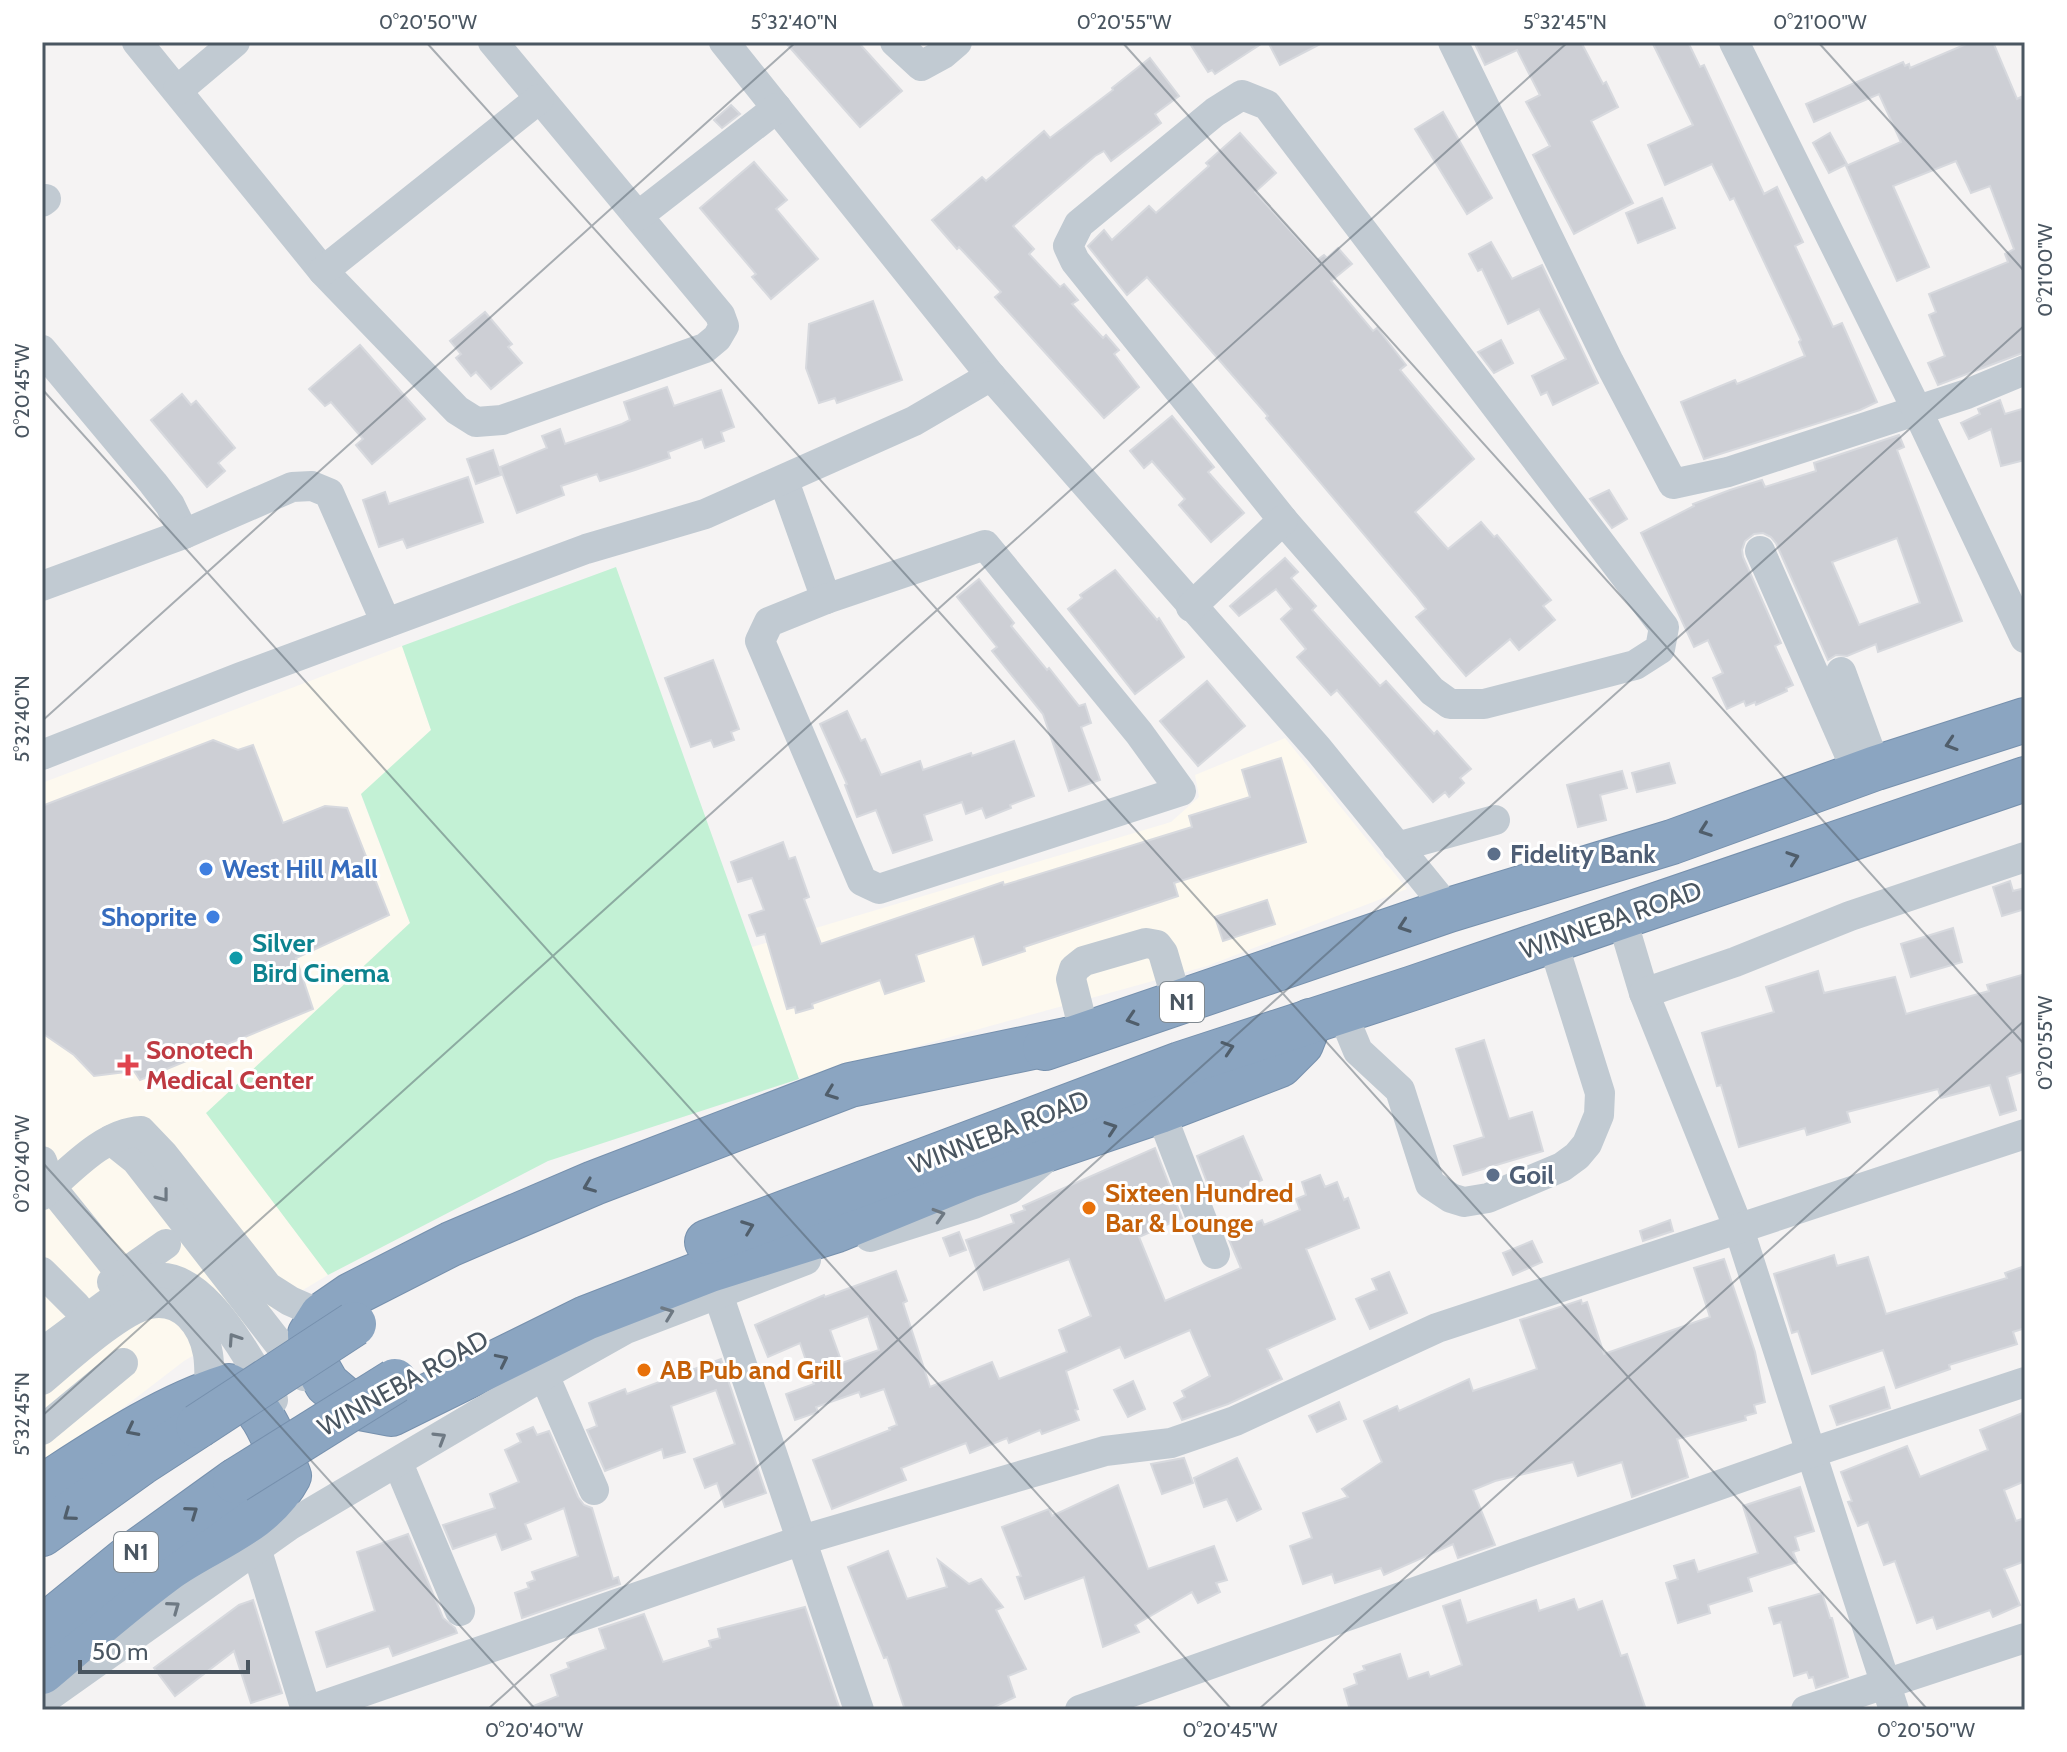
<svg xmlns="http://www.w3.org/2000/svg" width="2067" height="1752" font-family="Cabin,sans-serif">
	<rect width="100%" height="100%" fill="#f5f3f3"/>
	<g fill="#fdf9ef">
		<polygon points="402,646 431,730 361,795 410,923 207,1113 328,1275 184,1361 42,1470 42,783"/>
		<polygon points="1285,738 1407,889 1207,966 799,1079 752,947 1171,822 1199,797 1195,775"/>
	</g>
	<polygon fill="#c3f1d5" points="616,567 799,1079 548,1161 328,1275 206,1113 410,923 361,794 431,730 402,646"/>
	<g fill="#cdcfd5" stroke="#d7d9de" stroke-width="2" fill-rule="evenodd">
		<polygon points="785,42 858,42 902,91 860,127"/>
		<polygon points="1189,42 1264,42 1215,74 1212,70 1208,72"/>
		<polygon points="1268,42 1324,42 1280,65"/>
		<polygon points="1474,42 1581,42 1603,84 1606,82 1618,107 1591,121 1633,203 1574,234 1533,155 1550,146 1526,102 1540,95 1517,50 1485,65"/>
		<polygon points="1652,42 1688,42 1700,67 1704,65 1764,194 1777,187 1803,242 1795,246 1833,327 1842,323 1877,402 1860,410 1704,459 1681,402 1735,380 1737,384 1805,356 1799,342 1801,340 1734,198 1730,200 1712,164 1665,185 1648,145 1693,125"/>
		<polygon points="1971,42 1993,42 2017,99 2021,97 2025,108 2025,352 1938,385 1928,363 1945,356 1929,315 1936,312 1929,294 2008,262 2005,254 2014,249 1990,186 1971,193 1956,161 1893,186 1929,267 1897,281 1846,166 1901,142 1879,94 1814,122 1806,104 1903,62 1905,66 1909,64 1910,68"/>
		<polygon points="1150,58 1179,96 1155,114 1161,123 1111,161 1104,151 1095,156 1013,226 1034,249 1029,254 1060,287 1064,284 1078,300 1072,304 1103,338 1106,335 1119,350 1114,354 1139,387 1104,418 995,297 1001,292 959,247 957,249 932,220 982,177 986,181 1044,131 1050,138 1113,90 1112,88"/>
		<polygon points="731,105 740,114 722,128 714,120"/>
		<polygon points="1443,112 1492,198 1467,214 1415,129"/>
		<polygon points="1240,133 1276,173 1255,192 1317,260 1324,255 1327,258 1338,248 1352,264 1331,281 1373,331 1377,328 1406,365 1400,370 1474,459 1415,512 1448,549 1481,522 1494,537 1497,535 1551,600 1543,606 1555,620 1519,650 1510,639 1466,676 1416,617 1426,609 1416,596 1266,418 1268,416 1147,277 1127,295 1088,246 1104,230 1112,240 1149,206 1156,213 1209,166 1206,163"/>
		<polygon points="1830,133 1847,164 1829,173 1813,143"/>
		<polygon points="754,162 787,200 776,209 818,259 771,299 752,277 756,274 700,208"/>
		<polygon points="1662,198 1675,228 1638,243 1626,213"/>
		<polygon points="1491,242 1512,279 1542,265 1598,383 1553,405 1547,392 1541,395 1532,376 1566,359 1539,309 1508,324 1482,269 1478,271 1469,254"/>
		<polygon points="873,301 902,380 837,403 835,398 819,403 806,368 809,324"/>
		<polygon points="485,312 512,344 508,347 522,363 491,389 476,372 471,376 456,358 461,354 450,341"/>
		<polygon points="1501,340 1513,363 1494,373 1478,352"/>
		<polygon points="360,345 425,419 372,464 356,445 363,439 331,402 325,406 309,389"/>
		<polygon points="667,387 674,406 721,390 734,427 721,432 724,441 705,448 702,439 668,452 670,458 635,470 600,481 597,474 561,486 564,495 517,513 500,467 547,448 542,436 560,429 565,444 622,424 630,420 624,402"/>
		<polygon points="182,394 191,405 196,401 235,448 218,463 225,471 207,487 151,420"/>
		<polygon points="2000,400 2005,414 2025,408 2025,460 2001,466 1991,429 1969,439 1961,423 1980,414 1978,409"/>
		<polygon points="1172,416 1214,467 1208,472 1244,513 1211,542 1179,505 1185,499 1152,461 1144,468 1130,451"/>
		<path d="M1899,435L1904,447L1897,450L1962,621L1878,652L1876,644L1847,656L1836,655L1828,660L1776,543L1771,537L1763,533L1754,534L1745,541L1742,550L1743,557L1781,643L1775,646L1793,685L1786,688L1787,691L1756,705L1755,702L1746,706L1744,701L1727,709L1713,678L1723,673L1708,640L1694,647L1641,533L1694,506L1693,504L1730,490L1762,480L1765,487L1816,471L1814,463ZM1897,538L1920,603L1859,625L1832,562Z"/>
		<polygon points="493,450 501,475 476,484 467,459"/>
		<polygon points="468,477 483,522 407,548 403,539 379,547 363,500 385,492 389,504"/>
		<polygon points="1609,490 1627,519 1612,528 1590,499"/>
		<polygon points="1285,558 1298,572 1291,578 1316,606 1312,610 1380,686 1386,681 1434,734 1437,731 1471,769 1460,778 1464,783 1449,797 1445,792 1433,802 1337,690 1331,695 1297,657 1306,649 1281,619 1292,609 1276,589 1239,616 1230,606"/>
		<polygon points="1115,570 1157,620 1159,618 1184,657 1135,694 1068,609 1082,598 1080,595"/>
		<polygon points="979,579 1014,623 1011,626 1047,670 1049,668 1079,706 1085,704 1091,723 1081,727 1100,780 1069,791 1043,714 992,651 997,647 957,597"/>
		<polygon points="713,660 739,729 731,732 734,740 714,747 711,740 691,747 665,678"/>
		<polygon points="1207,681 1245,726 1198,766 1160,721"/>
		<polygon points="847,711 861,741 865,739 881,775 920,761 923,770 971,753 972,756 1014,741 1034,796 1010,805 1011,808 986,818 982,808 966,814 962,802 924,815 932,840 893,853 876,810 857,817 845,785 847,784 820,724"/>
		<polygon points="213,740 238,750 253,745 283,823 325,806 347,808 389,915 296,958 313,1009 140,1080 134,1071 94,1076 74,1055 42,1033 42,806"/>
		<polygon points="1281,758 1306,842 1174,883 1178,896 1024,947 1025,951 983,965 974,936 916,955 924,981 885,994 880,980 812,1004 813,1008 796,1013 795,1007 787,1009 765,934 757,936 749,915 764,910 752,878 738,882 731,862 783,842 789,859 795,857 809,897 804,899 821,944 1003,882 1004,885 1192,827 1189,816 1250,797 1242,770"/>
		<polygon points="1669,763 1675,783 1637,792 1632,773"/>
		<polygon points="1622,771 1627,788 1600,795 1606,820 1578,827 1567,785"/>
		<polygon points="2010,881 2013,891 2025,888 2025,909 2002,916 1993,887"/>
		<polygon points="1267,900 1275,924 1223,941 1215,917"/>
		<polygon points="1953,928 1962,962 1911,977 1901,944"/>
		<polygon points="1818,971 1824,993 1895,977 1906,1014 1989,991 1987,985 2025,974 2025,1071 2007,1077 2016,1110 2000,1115 1990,1085 1941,1098 1938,1089 1847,1112 1850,1122 1807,1135 1805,1128 1739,1147 1721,1085 1717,1086 1702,1033 1774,1012 1766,987"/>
		<polygon points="1484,1040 1509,1119 1532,1112 1543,1151 1463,1175 1454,1146 1484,1137 1456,1049"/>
		<polygon points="1243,1136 1262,1180 1214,1201 1197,1156"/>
		<path d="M1155,1148L1182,1218L1139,1237L1165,1301L1241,1268L1227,1235L1262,1220L1264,1225L1300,1210L1296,1199L1306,1195L1302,1182L1320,1175L1325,1187L1337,1182L1344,1200L1348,1198L1359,1228L1306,1249L1335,1319L1267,1349L1282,1379L1228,1404L1182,1420L1174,1403L1185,1397L1182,1391L1210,1376L1190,1330L1125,1358L1120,1347L1066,1371L1078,1409L1075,1410L1079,1420L1042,1434L1040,1430L1009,1443L1007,1438L970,1453L966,1443L901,1468L906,1480L832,1509L813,1460L890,1430L889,1428L897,1425L884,1389L861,1397L859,1392L816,1407L818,1412L795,1420L786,1394L814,1384L800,1343L768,1357L755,1325L824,1295L825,1297L896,1271L907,1301L903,1303L930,1387L992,1362L999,1379L1067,1352L1059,1330L1091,1316L1069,1259L984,1290L966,1240L1014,1223L1011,1215L1025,1210L1023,1206ZM868,1316L879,1350L842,1363L830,1330Z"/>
		<polygon points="1670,1220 1673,1231 1643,1241 1640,1231"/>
		<polygon points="959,1232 966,1250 950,1256 943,1238"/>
		<polygon points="1532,1241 1542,1262 1513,1275 1503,1253"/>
		<polygon points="1834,1255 1837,1266 1868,1257 1886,1314 2007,1278 2005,1273 2025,1266 2025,1328 2013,1332 2017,1344 1949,1365 1950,1369 1896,1388 1883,1350 1812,1374 1798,1331 1792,1333 1774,1274"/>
		<polygon points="1724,1259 1755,1352 1765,1402 1754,1405 1756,1413 1745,1416 1746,1420 1677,1439 1688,1477 1632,1497 1622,1462 1578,1476 1573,1462 1495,1481 1473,1490 1495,1545 1458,1558 1453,1544 1384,1575 1381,1568 1335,1583 1332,1574 1303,1584 1290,1546 1312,1538 1303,1513 1348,1497 1342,1489 1382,1462 1364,1421 1397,1406 1399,1411 1469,1379 1473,1391 1537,1369 1520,1320 1581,1300 1582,1304 1587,1302 1604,1354 1710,1317 1694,1268"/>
		<polygon points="1389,1272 1407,1313 1370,1329 1356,1299 1377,1290 1372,1279"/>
		<polygon points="721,1359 766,1493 725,1507 717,1483 705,1488 694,1459 735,1444 716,1390 671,1406 685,1452 664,1458 662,1449 605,1471 587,1430 597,1426 589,1403 625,1389 627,1394"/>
		<polygon points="1133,1381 1145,1409 1128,1417 1114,1390"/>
		<polygon points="1884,1387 1890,1408 1837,1425 1830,1406"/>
		<polygon points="1339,1402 1346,1419 1317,1432 1309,1416"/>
		<polygon points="2025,1412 2025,1481 2004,1490 2016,1521 2025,1518 2025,1561 2004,1569 2020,1605 1993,1617 1990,1610 1937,1629 1933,1617 1917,1623 1895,1561 1884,1565 1868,1522 1858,1526 1848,1502 1852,1501 1841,1472 1907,1446 1920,1477 1988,1450 1980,1430"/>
		<polygon points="533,1427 537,1435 549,1431 578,1497 584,1505 592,1508 613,1579 618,1577 620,1584 522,1618 515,1593 529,1588 527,1583 535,1580 532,1572 578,1556 564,1508 525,1524 531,1539 502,1550 496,1534 453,1549 443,1525 495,1508 490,1494 519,1482 505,1450 521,1442 517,1434"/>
		<polygon points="1184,1458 1193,1483 1162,1494 1151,1464"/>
		<polygon points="1237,1458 1261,1509 1237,1521 1227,1499 1204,1507 1194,1478"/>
		<polygon points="1118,1485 1148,1569 1214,1546 1227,1580 1216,1583 1220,1592 1198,1603 1192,1592 1135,1625 1139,1632 1103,1647 1084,1577 1025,1599 1017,1577 1021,1576 1002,1527 1049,1509 1052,1516"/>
		<polygon points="1800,1487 1814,1531 1795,1537 1799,1550 1793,1552 1797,1562 1748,1578 1752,1591 1708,1605 1710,1613 1678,1623 1666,1583 1678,1579 1674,1566 1694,1560 1698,1572 1758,1553 1743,1506"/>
		<polygon points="408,1534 443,1618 455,1628 457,1633 393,1656 389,1646 327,1667 316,1632 375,1611 357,1552"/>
		<polygon points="888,1551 907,1599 947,1587 938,1560 969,1584 981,1579 1003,1607 996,1610 1026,1669 1008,1676 1015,1697 988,1710 905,1710 887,1657 884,1658 848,1567"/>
		<polygon points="1822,1593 1830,1618 1832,1618 1848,1677 1816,1688 1813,1677 1809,1678 1807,1672 1794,1676 1781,1622 1774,1624 1769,1608"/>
		<polygon points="1574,1599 1578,1610 1602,1601 1621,1656 1627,1654 1646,1710 1350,1710 1344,1689 1357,1684 1354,1674 1365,1670 1363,1666 1400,1654 1408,1679 1428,1672 1430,1677 1462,1665 1443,1606 1460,1600 1467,1623 1536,1600 1539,1611"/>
		<polygon points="253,1600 282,1693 251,1703 234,1651 175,1696 154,1668 239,1605"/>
		<polygon points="805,1607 840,1710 524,1710 558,1696 551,1675 569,1668 567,1663 606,1649 599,1629 644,1614 663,1662 711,1647 709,1641 720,1638 718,1629"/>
	</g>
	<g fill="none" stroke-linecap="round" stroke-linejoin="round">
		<defs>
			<g id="highway">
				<polyline points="1071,1039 850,1085 594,1183 451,1244 351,1295 322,1315 310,1334 311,1356 327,1384 354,1407 391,1414 586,1318 710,1270 837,1230 969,1176 1160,1111 1280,1065 1301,1044 1310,1021"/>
				<polyline points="1045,1048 1449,910 1672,842 1876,768 2025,720"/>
				<polyline points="707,1242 1180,1064 1413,988 2025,779"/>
				<path d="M42,1487C101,1449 162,1407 229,1386C262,1400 276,1444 289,1476C263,1525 207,1540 165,1571C122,1603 82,1638 42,1672"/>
				<polyline points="42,1534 141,1463 198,1426"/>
				<polyline points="42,1628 128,1558 235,1481"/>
			</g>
		</defs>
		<use href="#highway" stroke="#7690ad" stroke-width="46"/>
		<g stroke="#c1cad2" stroke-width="30">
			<polyline points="137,42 323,271 457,410 476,422 502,420 705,348 717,338 724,326 720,315 493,42"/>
			<polyline points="724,42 991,376 1318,749 1449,910"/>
			<polyline points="895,42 921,66 943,54 957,42"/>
			<polyline points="1453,42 1609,362 1673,484 1728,472 1967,394 2025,370"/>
			<polyline points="1734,42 1917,410 2025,638"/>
			<polyline points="178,90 235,42"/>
			<polygon points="1242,95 1267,105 1664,627 1660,649 1635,665 1484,704 1450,704 1432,691 1283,520 1075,261 1068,246 1079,224 1215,112"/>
			<polyline points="42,202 46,199"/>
			<polyline points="638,216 777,108"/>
			<polyline points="323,271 539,99"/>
			<polyline points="42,350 153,483 170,505 184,534"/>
			<polyline points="784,481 826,599"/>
			<polygon points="985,545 1139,733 1181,791 879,889 862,881 760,641 769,622 826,599"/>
			<polyline points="1760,551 1858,774"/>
			<polyline points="42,586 184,534 292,487 312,486 329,493 386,623"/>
			<polyline points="1191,607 1283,520"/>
			<polyline points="1841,672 1876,768"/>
			<polyline points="42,755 241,677 586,549 705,514 914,421 991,376"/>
			<polyline points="1397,847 1495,820"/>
			<polyline points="1621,916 1644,993 1739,1229 1894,1710"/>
			<polyline points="1644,993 1735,962 1850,916 2025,857"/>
			<polyline points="1341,1010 1358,1051 1400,1090 1430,1184 1451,1198 1464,1202 1488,1198 1562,1167 1577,1156 1587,1144 1599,1115 1600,1093 1552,940"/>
			<polyline points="1085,1035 1071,979 1074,969 1084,961 1146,943 1157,945 1163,953 1178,1004"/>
			<polyline points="1160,1111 1215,1254"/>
			<polyline points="111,1140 136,1160 304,1376"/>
			<polyline points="42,1161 51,1187 122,1275"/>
			<path d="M42,1195C70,1171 103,1133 141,1131L163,1154L268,1287L290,1301L322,1315"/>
			<polyline points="870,1237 974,1204 1010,1189 1049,1155"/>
			<polyline points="42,1272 76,1306"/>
			<polyline points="112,1282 166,1244"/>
			<polyline points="718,1294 859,1710"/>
			<path d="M42,1352C76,1330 106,1300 143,1282C199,1256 250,1363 273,1400"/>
			<polyline points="544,1375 594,1490"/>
			<path d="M42,1380C66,1360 120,1310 149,1304C182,1297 203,1325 208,1354C210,1366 209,1380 210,1392"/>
			<polyline points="42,1430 123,1363"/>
			<polyline points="398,1463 460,1611"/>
			<polyline points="256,1548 306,1710"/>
			<polyline points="42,1701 290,1525 544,1375 626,1329 806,1260"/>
			<polyline points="310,1710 802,1540 1105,1451 1171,1443 1235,1421 1437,1328 2025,1134"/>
			<polyline points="1080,1710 1810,1453 2025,1382"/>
			<polyline points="1806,1710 2025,1638"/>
		</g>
		<use href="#highway" stroke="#8ba5c1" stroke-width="44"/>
		<defs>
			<g id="highway-bridge">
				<polyline points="198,1426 354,1324"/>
				<polyline points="235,1481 395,1381"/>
			</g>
		</defs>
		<use href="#highway-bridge" stroke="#7690ad" stroke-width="46" stroke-linecap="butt"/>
		<use href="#highway-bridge" stroke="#8ba5c1" stroke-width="44"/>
	</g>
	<defs><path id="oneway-chevron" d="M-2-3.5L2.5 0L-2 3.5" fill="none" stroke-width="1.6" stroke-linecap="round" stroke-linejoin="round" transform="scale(2)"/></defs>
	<g stroke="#505e6b">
		<use href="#oneway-chevron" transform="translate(1951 744) rotate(162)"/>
		<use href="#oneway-chevron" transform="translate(1705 830) rotate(160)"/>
		<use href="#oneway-chevron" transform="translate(1793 858) rotate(-19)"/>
		<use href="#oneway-chevron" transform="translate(1404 926) rotate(161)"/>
		<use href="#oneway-chevron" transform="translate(1132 1019) rotate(162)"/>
		<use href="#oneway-chevron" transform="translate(1228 1048) rotate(-18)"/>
		<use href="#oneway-chevron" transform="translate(831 1093) rotate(159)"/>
		<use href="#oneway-chevron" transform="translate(1111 1128) rotate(-19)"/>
		<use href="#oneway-chevron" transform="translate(589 1186) rotate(158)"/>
		<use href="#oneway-chevron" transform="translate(748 1227) rotate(-21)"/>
		<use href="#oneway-chevron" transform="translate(502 1360) rotate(-26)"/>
		<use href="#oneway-chevron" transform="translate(132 1430) rotate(153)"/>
		<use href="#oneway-chevron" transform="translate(192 1512) rotate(-35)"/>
		<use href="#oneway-chevron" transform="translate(69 1515) rotate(144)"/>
	</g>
	<g stroke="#6e7983">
		<use href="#oneway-chevron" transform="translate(163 1196) rotate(52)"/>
		<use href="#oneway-chevron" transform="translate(939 1215) rotate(-17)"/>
		<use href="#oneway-chevron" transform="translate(668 1313) rotate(-21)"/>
		<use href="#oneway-chevron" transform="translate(234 1339) rotate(-124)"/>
		<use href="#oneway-chevron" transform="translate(440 1438) rotate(-31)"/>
		<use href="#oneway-chevron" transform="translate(174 1607) rotate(-36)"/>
	</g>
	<path fill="none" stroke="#4a5661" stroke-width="2" stroke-opacity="0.45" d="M426,42L1928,1710M1122,42L2025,1045M1818,42L2025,272M42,389L1232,1710M42,721L796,42M42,1162L536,1710M42,1416L1568,42M487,1710L2025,325M1258,1710L2025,1020"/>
	<g fill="#5c6f8a" stroke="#fff" stroke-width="3">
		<circle cx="1494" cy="854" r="8"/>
		<circle cx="1493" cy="1175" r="8"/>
	</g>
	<g fill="#3f7fe0" stroke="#fff" stroke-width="3">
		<circle cx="206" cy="869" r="8"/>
		<circle cx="213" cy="917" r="8"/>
	</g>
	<circle fill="#0f9aa8" stroke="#fff" stroke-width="3" cx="236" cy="958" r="8"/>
	<path fill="#e0444e" stroke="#fff" stroke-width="3" d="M124 1053h8v8h8v8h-8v8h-8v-8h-8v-8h8z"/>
	<g fill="#e8710a" stroke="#fff" stroke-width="3">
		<circle cx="1089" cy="1208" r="8"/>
		<circle cx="644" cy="1370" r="8"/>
	</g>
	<g text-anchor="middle" stroke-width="6" stroke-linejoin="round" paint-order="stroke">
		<g fill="#fff" stroke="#808990" stroke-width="2">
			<rect x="1160" y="982" width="44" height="40" rx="6"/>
			<rect x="114" y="1532" width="44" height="40" rx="6"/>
		</g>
		<g font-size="24" font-weight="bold" fill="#4a5661">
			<text x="1182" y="1010">N1</text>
			<text x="136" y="1560">N1</text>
		</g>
		<g font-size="26" font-weight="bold" fill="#4e5e75" stroke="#fff" text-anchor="start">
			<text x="1510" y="863">Fidelity Bank</text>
			<text x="1509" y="1184">Goil</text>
		</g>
		<g font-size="26" font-weight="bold" fill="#366cbe" stroke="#fff" text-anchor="start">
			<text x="222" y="878">West Hill Mall</text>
			<text x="197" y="926" text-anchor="end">Shoprite</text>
		</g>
		<g font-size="26" fill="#4a5661" stroke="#fff">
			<text transform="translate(1611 920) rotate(-19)" y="9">WINNEBA ROAD</text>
			<text transform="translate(999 1132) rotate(-21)" y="9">WINNEBA ROAD</text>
			<text transform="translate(403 1383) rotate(-29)" y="9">WINNEBA ROAD</text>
		</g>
		<g font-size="26" font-weight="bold" fill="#0d838f" stroke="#fff" text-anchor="start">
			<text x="252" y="952">Silver<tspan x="252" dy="30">Bird Cinema</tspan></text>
		</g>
		<g font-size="26" font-weight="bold" fill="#be3a42" stroke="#fff" text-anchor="start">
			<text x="146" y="1059">Sonotech<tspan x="146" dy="30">Medical Center</tspan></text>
		</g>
		<g font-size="26" font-weight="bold" fill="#c56008" stroke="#fff" text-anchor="start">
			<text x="1105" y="1202">Sixteen Hundred<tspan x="1105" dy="30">Bar &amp; Lounge</tspan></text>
			<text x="660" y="1379">AB Pub and Grill</text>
		</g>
	</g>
	<rect width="2067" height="1752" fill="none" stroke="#ffffff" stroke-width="88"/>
	<path d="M80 1660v12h168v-12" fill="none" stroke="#4a5661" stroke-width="4"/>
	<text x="92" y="1660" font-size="24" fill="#4a5661" stroke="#ffffff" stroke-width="6" paint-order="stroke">50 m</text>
	<rect x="44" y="44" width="1979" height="1664" fill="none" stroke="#4a5661" stroke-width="3"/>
	<g font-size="20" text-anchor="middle" fill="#4a5661">
		<text x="428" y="29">0°20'50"W</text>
		<text x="794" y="29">5°32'40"N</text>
		<text x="1124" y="29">0°20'55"W</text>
		<text x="1565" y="29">5°32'45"N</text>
		<text x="1820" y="29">0°21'00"W</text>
		<text transform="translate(2045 270) rotate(-90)" y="7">0°21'00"W</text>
		<text transform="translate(22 391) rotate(-90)" y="7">0°20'45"W</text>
		<text transform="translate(22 719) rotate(-90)" y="7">5°32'40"N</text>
		<text transform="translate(2045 1043) rotate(-90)" y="7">0°20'55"W</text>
		<text transform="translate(22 1164) rotate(-90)" y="7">0°20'40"W</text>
		<text transform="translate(22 1414) rotate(-90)" y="7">5°32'45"N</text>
		<text x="534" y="1737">0°20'40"W</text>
		<text x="1230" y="1737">0°20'45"W</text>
		<text x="1926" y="1737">0°20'50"W</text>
	</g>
</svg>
